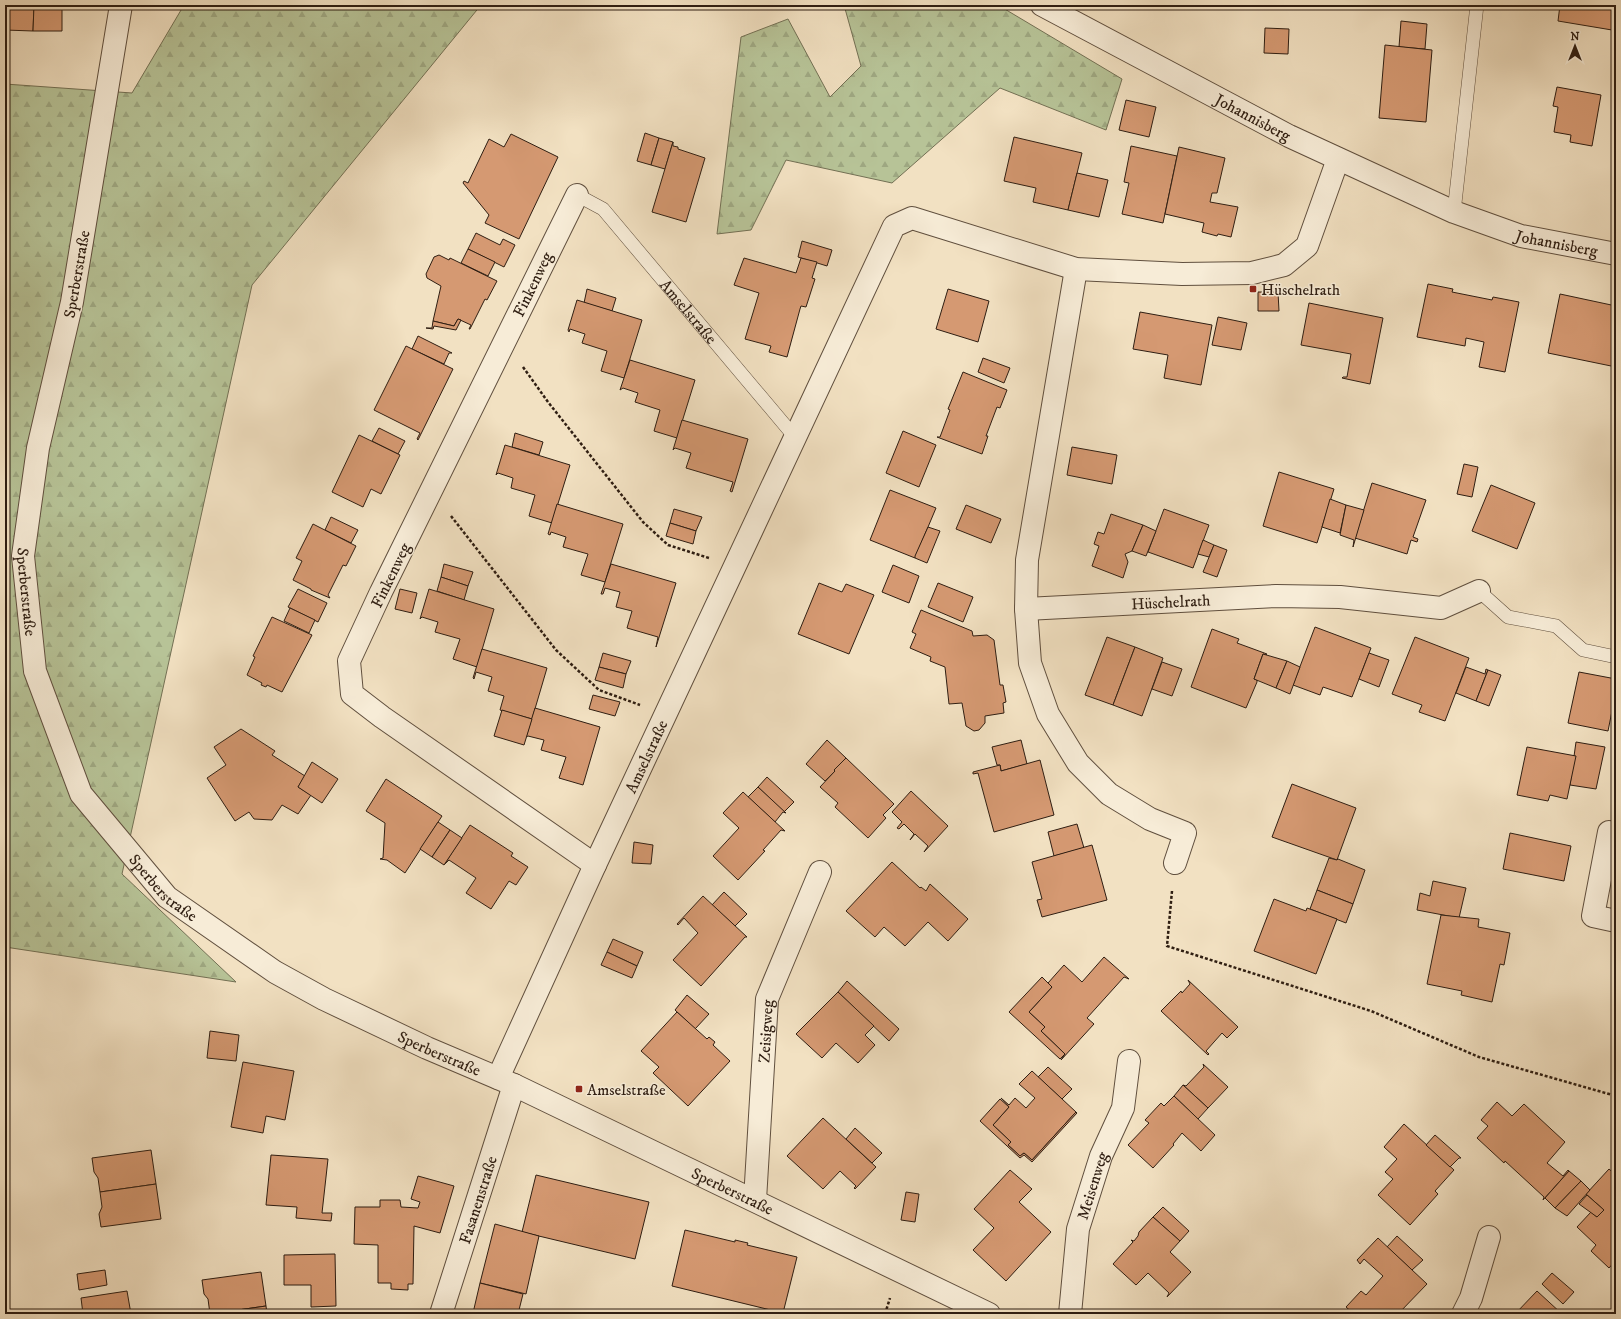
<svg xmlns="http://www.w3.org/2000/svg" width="1621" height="1319" font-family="'IM FELL DW Pica',serif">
	<defs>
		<pattern id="forest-firs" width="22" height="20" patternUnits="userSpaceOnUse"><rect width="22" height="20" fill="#b7c397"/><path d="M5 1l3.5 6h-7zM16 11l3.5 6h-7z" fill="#9ea781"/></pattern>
	</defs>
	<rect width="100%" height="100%" fill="#f2e1c2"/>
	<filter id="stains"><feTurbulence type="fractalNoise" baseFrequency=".005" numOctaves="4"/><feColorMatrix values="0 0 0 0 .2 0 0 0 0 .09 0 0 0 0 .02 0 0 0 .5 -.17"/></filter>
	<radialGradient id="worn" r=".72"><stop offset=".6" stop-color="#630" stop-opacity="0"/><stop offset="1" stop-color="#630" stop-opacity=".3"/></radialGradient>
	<g fill="url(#forest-firs)" stroke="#737054">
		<polygon points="184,5 481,5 252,285 122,874 236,982 5,947 5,84 132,93"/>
		<polygon points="844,5 998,5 1122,79 1106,130 1000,88 892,183 786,160 751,230 717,234 741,37 788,19 830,97 861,66"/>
	</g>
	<g fill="#d59972" stroke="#2f1e12">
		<polygon points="5,5 34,5 33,31 5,30"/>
		<polygon points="34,5 62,5 62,31 33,31"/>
		<polygon points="1140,5 1169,5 1169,8"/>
		<polygon points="1560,5 1616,5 1612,30 1558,21"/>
		<polygon points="1401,21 1427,24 1425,49 1399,47"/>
		<polygon points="1265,28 1289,29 1288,54 1264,53"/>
		<polygon points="1385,45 1432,50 1426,122 1379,118"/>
		<polygon points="1557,87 1601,95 1592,146 1570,142 1571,135 1554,132 1558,107 1553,106"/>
		<polygon points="1126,100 1156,107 1149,137 1119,130"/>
		<polygon points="645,133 659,138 651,165 637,161"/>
		<polygon points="511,134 558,157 519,239 485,223 489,215 463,183 464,181 468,183 489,139 504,147"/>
		<polygon points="1014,137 1082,153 1068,210 1033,202 1036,188 1004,181"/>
		<polygon points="659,138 673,142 665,169 651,165"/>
		<polygon points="673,142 673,146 678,147 678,149 705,158 686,222 652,212"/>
		<polygon points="1131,146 1177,156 1163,223 1122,214 1129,183 1124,182"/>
		<polygon points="1179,147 1225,158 1217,193 1212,193 1210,202 1238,207 1231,237 1218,234 1217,236 1202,232 1204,223 1165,214"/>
		<polygon points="1077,173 1108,180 1099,217 1068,210"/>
		<polygon points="476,233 500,245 503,239 515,245 504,267 468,249"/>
		<polygon points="802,241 832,250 827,266 798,257"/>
		<polygon points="468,249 495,262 488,276 461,263"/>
		<polygon points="439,255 449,260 450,258 497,281 487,300 485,299 470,329 469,329 471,325 458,319 454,326 433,321 441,286 427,278 426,274 434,257"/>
		<polygon points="744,258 796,273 801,258 817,262 812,278 815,279 806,307 801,306 800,309 787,357 769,352 771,346 745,339 759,293 734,285"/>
		<polygon points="1428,284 1453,289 1452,292 1492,300 1493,297 1519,302 1505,372 1479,367 1484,342 1466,338 1465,346 1417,337"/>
		<polygon points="587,289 616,298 612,311 584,303"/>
		<polygon points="948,289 989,301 978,342 936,329"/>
		<polygon points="1258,292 1278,292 1279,311 1258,311"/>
		<polygon points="1560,294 1616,306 1616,367 1548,353"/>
		<polygon points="577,300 642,320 624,378 601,371 607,351 582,343 585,334 570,329 569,332 568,330"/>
		<polygon points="1309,303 1383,318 1370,384 1342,378 1343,377 1347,377 1351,354 1301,345"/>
		<polygon points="1140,312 1212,325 1201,385 1164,378 1168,355 1133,349"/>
		<polygon points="1218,317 1247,323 1241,350 1212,345"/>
		<polygon points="458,319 461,320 456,330 434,326 433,329 426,328 432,328 433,321 454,326"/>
		<polygon points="418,336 452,353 449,353 444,364 412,349"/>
		<polygon points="406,346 453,369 418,440 417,439 420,433 374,410"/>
		<polygon points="983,358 1010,368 1004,383 978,372"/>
		<polygon points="630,360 695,380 677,438 654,431 660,410 635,402 638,393 623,388 620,390"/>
		<polygon points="963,372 1007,390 1000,408 997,407 986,436 988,436 982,454 937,437 940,437 950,410 948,409"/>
		<polygon points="682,420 748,439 732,492 730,491 733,482 686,468 691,453 675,448 673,450"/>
		<polygon points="379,428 405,441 398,454 372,441"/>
		<polygon points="903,431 936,445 919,487 886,473"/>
		<polygon points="515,433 543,442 539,455 512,447"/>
		<polygon points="359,435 400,455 381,494 371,489 363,507 332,492"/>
		<polygon points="505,445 570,465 552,523 529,516 535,495 511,488 513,478 498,473 496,475"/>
		<polygon points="1072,447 1117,455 1112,484 1067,475"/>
		<polygon points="1464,464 1478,467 1472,497 1457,494"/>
		<polygon points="1279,472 1334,489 1317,543 1263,526"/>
		<polygon points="1372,483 1426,500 1413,537 1418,539 1417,542 1411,540 1407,554 1355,538"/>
		<polygon points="1491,485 1535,503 1517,549 1472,531"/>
		<polygon points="890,490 936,508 915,558 870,540"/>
		<polygon points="1330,499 1346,505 1340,533 1322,527"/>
		<polygon points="557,504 623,524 605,582 581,575 588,554 563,547 566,537 551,532 550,535 548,534"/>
		<polygon points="966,505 1001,519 991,543 956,529"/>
		<polygon points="1346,505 1364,510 1353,547 1354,540 1340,535"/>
		<polygon points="674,509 702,517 696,531 670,523"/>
		<polygon points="1164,509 1209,525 1193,568 1148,552"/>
		<polygon points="1111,514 1143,525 1132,551 1125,554 1128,562 1123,578 1092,566 1099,546 1094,544 1098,532 1104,534"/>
		<polygon points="331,517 358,530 351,543 325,530"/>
		<polygon points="670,523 696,531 693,544 666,536"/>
		<polygon points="313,524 356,546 346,566 343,565 328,595 330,598 311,590 311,589 293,580 302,561 296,558"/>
		<polygon points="1143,525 1156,531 1146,556 1132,551"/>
		<polygon points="928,527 940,531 927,563 915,558 915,556"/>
		<polygon points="1203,540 1214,545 1209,557 1198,554"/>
		<polygon points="1214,545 1227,550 1217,577 1203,572"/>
		<polygon points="444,564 473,572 468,586 441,577"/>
		<polygon points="611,564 676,583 656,647 658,637 627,628 632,611 616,607 620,592 605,588 603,594 601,594"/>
		<polygon points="893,565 919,576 909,603 882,592"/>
		<polygon points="441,577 468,586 464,600 437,591"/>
		<polygon points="819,583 842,592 846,584 874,595 849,654 798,634"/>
		<polygon points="938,583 973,597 963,622 928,607"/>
		<polygon points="298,589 327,603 318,622 288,607"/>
		<polygon points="400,589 417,593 412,613 395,609"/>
		<polygon points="429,589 494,609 477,667 453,659 460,639 435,632 438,622 422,617 420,619"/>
		<polygon points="290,608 315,620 309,633 284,621"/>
		<polygon points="921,610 972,631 973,636 987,635 994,640 1000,685 1003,685 1006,702 1003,703 1004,713 985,716 985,723 979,730 974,731 966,726 962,703 949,704 945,667 930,661 931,657 910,648 916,634 912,632"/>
		<polygon points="272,617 312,635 282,692 267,685 266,687 261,685 262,683 247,675 255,657 253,656"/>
		<polygon points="1315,627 1371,648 1352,697 1323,687 1320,695 1293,685"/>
		<polygon points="1212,629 1239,639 1237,643 1267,654 1266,655 1263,654 1254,679 1257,680 1257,682 1246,708 1191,687"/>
		<polygon points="1107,637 1135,647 1113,705 1085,695"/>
		<polygon points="1415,637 1469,658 1445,721 1419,712 1422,705 1392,694"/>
		<polygon points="1135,647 1163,658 1142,716 1113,705"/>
		<polygon points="482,649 547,668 532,719 500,710 504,696 488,691 492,677 476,672 474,679 473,678"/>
		<polygon points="603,653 631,661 626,674 599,667"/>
		<polygon points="1369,653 1389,660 1379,687 1359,679"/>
		<polygon points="1263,654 1287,661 1276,688 1254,679"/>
		<polygon points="1287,661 1300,667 1290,694 1276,688"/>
		<polygon points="1162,662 1182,669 1172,696 1152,689"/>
		<polygon points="599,667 626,674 623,688 595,680"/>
		<polygon points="1466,667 1485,674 1486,669 1488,670 1476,701 1456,693"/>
		<polygon points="1488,670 1501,675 1489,706 1476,701"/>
		<polygon points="1579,672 1616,679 1616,691 1608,731 1568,723"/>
		<polygon points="593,695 620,702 615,716 589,709"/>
		<polygon points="535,708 600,727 583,785 559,778 566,757 541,750 544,740 528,736 526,737"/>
		<polygon points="502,710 532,719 524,745 494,736"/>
		<polygon points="241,729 275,751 272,755 305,776 298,787 311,795 298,814 282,805 272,820 254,819 249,812 235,821 207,778 226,765 214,747"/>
		<polygon points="827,740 846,758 834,770 835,771 825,781 806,764"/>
		<polygon points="1021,740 1027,764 1001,771 1000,765 997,765 992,747"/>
		<polygon points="1576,742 1605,747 1596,789 1570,785"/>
		<polygon points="1527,747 1576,756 1567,799 1550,795 1548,801 1517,795"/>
		<polygon points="846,758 894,804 883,815 886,818 868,838 835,807 838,803 820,787 835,771 834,770"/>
		<polygon points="1040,760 1054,815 994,832 978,773 973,774 973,772 1000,765 1001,771"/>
		<polygon points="312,762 338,779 322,803 298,787"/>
		<polygon points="767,777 794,802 784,812 758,787"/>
		<polygon points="386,779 442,816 405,873 387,860 380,859 383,858 385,823 366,811"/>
		<polygon points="1292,784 1356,808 1337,860 1272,837"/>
		<polygon points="758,787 786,813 783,812 775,822 748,797"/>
		<polygon points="911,791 948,826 924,852 928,846 915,834 910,840 914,834 904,824 899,829 897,828 902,822 892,812"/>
		<polygon points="743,792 785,831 781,830 763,850 765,851 738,880 713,856 739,828 723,813"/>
		<polygon points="438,822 450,830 432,857 420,849"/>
		<polygon points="1077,824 1084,848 1054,856 1048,832"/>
		<polygon points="470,825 513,853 511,856 528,867 516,885 509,881 491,909 466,893 476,878 449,860 444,865"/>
		<polygon points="450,830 462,838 444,865 432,857"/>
		<polygon points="1510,833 1571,846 1564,881 1503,869"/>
		<polygon points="634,842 653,845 651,864 632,863"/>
		<polygon points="1092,845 1107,900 1042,917 1037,900 1042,899 1032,862"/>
		<polygon points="1329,858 1337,860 1338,859 1365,870 1353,904 1317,890"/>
		<polygon points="892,862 920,888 921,887 926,891 930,884 968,919 948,941 928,922 905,946 884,927 875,937 846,911"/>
		<polygon points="1433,881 1466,888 1459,918 1417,910 1420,893 1430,896"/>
		<polygon points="1317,890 1353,904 1346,923 1310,909"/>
		<polygon points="724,892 747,914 735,926 712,905"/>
		<polygon points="703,896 747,937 745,937 701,986 673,960 698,933 684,918 678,925 677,924"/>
		<polygon points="1274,899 1306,911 1307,908 1337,919 1316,974 1254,951"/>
		<polygon points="1441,915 1479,919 1478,927 1510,933 1504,965 1500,964 1492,1002 1461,995 1462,991 1427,984"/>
		<polygon points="613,939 643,952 637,966 607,952"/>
		<polygon points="607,952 637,966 632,978 601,965"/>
		<polygon points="1104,957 1129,979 1124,977 1087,1018 1094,1024 1061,1060 1065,1054 1041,1031 1045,1027 1029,1012 1052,987 1048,983 1064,965 1082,982"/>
		<polygon points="1042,977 1052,987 1029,1012 1045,1027 1041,1031 1065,1054 1060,1059 1009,1012"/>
		<polygon points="1188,980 1238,1027 1227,1038 1222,1033 1206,1051 1209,1054 1208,1055 1161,1011 1181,991 1182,993 1190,984"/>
		<polygon points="847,981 899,1029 889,1041 838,992"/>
		<polygon points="838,992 874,1026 865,1035 875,1045 858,1063 836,1043 822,1058 796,1034"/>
		<polygon points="687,995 709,1014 695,1029 675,1010"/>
		<polygon points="677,1012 707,1039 709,1037 715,1042 713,1045 730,1061 688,1106 653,1073 659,1067 641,1051"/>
		<polygon points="210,1031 239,1035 236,1061 207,1058"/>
		<polygon points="243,1062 294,1071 285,1120 266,1116 263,1133 231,1127"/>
		<polygon points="1203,1064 1228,1087 1208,1108 1183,1085 1186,1086 1204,1067"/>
		<polygon points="1048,1067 1072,1089 1062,1099 1038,1077"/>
		<polygon points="1032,1071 1076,1112 1032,1160 1024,1153 1020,1156 1008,1145 1011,1142 993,1125 1009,1107 1001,1098 1009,1105 1015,1098 1026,1108 1035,1098 1019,1084"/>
		<polygon points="1183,1085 1208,1108 1198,1119 1174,1096"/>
		<polygon points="1174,1096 1215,1135 1201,1151 1182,1133 1173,1144 1174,1145 1153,1168 1128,1145 1149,1123 1145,1120 1160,1104 1161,1103 1164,1106"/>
		<polygon points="1000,1099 1009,1107 993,1125 1011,1142 1008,1145 1020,1156 1024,1153 1032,1160 1076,1112 1077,1113 1032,1162 1024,1155 1020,1158 980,1121"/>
		<polygon points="1497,1102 1512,1116 1524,1104 1565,1142 1547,1163 1563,1176 1568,1170 1569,1171 1543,1200 1544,1197 1505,1161 1504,1163 1477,1138 1488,1126 1481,1120"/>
		<polygon points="823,1118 876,1167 855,1189 854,1188 856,1186 840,1171 823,1189 787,1156"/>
		<polygon points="1404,1124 1454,1170 1435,1191 1438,1194 1410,1225 1378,1195 1393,1179 1385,1172 1397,1159 1384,1147"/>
		<polygon points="855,1128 882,1153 872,1163 846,1139"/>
		<polygon points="1435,1135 1461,1158 1459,1158 1450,1167 1426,1145"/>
		<polygon points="151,1150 156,1184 100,1192 98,1178 94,1172 92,1158"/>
		<polygon points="271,1155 328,1159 322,1213 332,1213 331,1221 296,1218 297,1207 266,1205"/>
		<polygon points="1609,1169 1616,1175 1616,1260 1609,1268 1591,1251 1596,1245 1577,1227 1591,1212 1597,1217 1604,1210 1586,1194"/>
		<polygon points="1010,1170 1032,1189 1019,1202 1051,1232 1006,1281 973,1250 994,1228 974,1209"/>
		<polygon points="1569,1171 1581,1181 1555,1208 1545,1198"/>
		<polygon points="536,1175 649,1202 635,1259 522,1232"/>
		<polygon points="418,1176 454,1186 440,1233 414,1226 413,1284 408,1284 408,1290 391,1289 391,1283 378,1283 378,1245 354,1244 355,1207 380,1207 380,1200 400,1200 401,1207 418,1208 420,1202 411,1199"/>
		<polygon points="1581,1181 1590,1190 1567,1216 1555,1208"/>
		<polygon points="156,1184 161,1219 101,1227 99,1214 102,1207 100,1192"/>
		<polygon points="906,1192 919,1194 915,1222 901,1220"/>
		<polygon points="1587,1195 1604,1210 1597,1217 1579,1204"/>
		<polygon points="1163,1207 1189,1231 1180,1241 1153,1217"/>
		<polygon points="1153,1217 1180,1241 1170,1252 1191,1272 1167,1297 1169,1293 1148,1273 1136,1285 1113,1264 1133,1242 1131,1240 1134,1241 1138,1236 1139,1232"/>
		<polygon points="495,1224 539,1236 526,1294 480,1283"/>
		<polygon points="685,1230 735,1242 735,1240 748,1243 747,1245 797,1257 783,1313 672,1286"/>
		<polygon points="1397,1236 1423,1260 1412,1270 1387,1247"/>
		<polygon points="1378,1238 1427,1284 1398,1314 1354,1314 1346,1307 1361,1291 1366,1295 1383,1276 1364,1259 1360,1264 1357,1260"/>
		<polygon points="335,1254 336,1306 311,1307 311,1285 284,1285 284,1255"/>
		<polygon points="105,1270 107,1285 79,1290 77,1274"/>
		<polygon points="261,1272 266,1306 210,1314 208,1299 204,1294 202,1280"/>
		<polygon points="1552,1273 1574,1292 1563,1304 1542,1284"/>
		<polygon points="480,1283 523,1294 518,1314 473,1313"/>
		<polygon points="127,1291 131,1314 83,1314 81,1298"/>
		<polygon points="1537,1291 1562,1314 1515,1314"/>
		<polygon points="266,1306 267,1314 210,1314"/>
	</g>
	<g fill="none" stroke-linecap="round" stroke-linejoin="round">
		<defs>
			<g id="service">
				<path id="s1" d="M577,195L603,209L794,436"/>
				<polyline points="1454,212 1477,5"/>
				<polyline points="1479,591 1508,617 1556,626 1583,650 1616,657"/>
			</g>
			<g id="minor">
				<path id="s2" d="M1042,5L1289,136L1454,212L1521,236L1616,254"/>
				<polyline points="577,195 381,592 349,661 352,694 382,717 595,865"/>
				<polyline points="1076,269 1027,560 1026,609 1030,663 1048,714 1078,763 1109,794 1150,819 1185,833 1175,863"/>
				<path id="s3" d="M1026,609L1276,596L1340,597L1441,608L1479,591"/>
				<polyline points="1609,832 1593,916 1616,921"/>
				<path id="s4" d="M498,1078L595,865L894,226L912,218L1076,269L1182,274L1252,273L1284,265L1307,246L1338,159"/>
				<path id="s5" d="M755,1200L767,999L820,872"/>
				<path id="s6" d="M441,1314L514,1085"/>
				<path id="s7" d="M1070,1314L1078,1229L1101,1156L1123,1108L1129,1061"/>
				<polyline points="1463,1314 1471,1298 1489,1237"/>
			</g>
			<g id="tertiary">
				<path id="s8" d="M121,5L72,302L38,448L23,556L35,671L81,794L167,897L275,972L324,999L427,1048L514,1085L989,1314"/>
			</g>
		</defs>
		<use href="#service" stroke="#604f3e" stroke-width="14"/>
		<use href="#minor" stroke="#604f3e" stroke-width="24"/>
		<use href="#tertiary" stroke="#604f3e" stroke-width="24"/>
		<g stroke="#2f1e12" stroke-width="2.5" stroke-dasharray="3 2" stroke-linecap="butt">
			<polyline points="523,367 548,402 643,522 668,545 709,558"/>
			<polyline points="451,516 556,650 599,690 640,705"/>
			<polyline points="1172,891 1167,946 1371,1011 1479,1057 1616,1096"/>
			<polyline points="885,1314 890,1298"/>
		</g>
		<use href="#service" stroke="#f7ecd7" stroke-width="13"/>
		<use href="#minor" stroke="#f7ecd7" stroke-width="22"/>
		<use href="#tertiary" stroke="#f7ecd7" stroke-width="22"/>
	</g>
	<g fill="#8f2418" stroke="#f7ecd7" stroke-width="1.5">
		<rect x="1249" y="285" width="8" height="8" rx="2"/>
		<rect x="575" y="1085" width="8" height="8" rx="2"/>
	</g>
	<g text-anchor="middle" stroke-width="3" stroke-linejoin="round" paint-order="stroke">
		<g font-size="16" fill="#2f1e12" stroke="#f7ecd7">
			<text dy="6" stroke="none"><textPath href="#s2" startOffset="239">Johannisberg</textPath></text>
			<text dy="6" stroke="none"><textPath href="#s2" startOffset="569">Johannisberg</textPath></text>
			<text transform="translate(76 274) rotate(-80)" y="6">Sperberstraße</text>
			<text transform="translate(532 284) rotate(-64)" y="6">Finkenweg</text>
			<text dy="6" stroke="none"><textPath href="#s1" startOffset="163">Amselstraße</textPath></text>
			<text transform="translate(390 575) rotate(-64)" y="6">Finkenweg</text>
			<text dy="6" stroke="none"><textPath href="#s8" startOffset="596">Sperberstraße</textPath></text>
			<text dy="6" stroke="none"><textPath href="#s3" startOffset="145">Hüschelrath</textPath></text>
			<text dy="6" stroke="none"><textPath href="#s4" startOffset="354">Amselstraße</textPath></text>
			<text dy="6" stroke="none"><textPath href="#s8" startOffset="932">Sperberstraße</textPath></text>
			<text dy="6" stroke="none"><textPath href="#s5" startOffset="169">Zeisigweg</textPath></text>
			<text dy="6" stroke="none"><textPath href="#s8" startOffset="1256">Sperberstraße</textPath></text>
			<text dy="6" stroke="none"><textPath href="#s7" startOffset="131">Meisenweg</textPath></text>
			<text dy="6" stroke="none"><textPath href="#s8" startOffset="1580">Sperberstraße</textPath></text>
			<text dy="6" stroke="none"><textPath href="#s6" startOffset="120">Fasanenstraße</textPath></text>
		</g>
		<g font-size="16" fill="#2f1e12" stroke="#f7ecd7" text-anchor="start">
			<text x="1261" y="295">Hüschelrath</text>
			<text x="587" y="1095">Amselstraße</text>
		</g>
	</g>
	<rect width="1621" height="1319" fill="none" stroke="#f2e1c2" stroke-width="20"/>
	<rect x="6" y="6" width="1609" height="1307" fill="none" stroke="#2f1e12" stroke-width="2"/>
	<rect x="10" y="10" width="1601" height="1299" fill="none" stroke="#2f1e12"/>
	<g transform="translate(1575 46)" stroke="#f7ecd7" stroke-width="3" paint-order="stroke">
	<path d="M0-3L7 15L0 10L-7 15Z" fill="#2f1e12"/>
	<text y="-6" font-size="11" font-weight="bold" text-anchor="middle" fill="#2f1e12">N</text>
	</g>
	<rect width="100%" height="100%" filter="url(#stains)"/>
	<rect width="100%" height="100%" fill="url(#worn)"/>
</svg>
